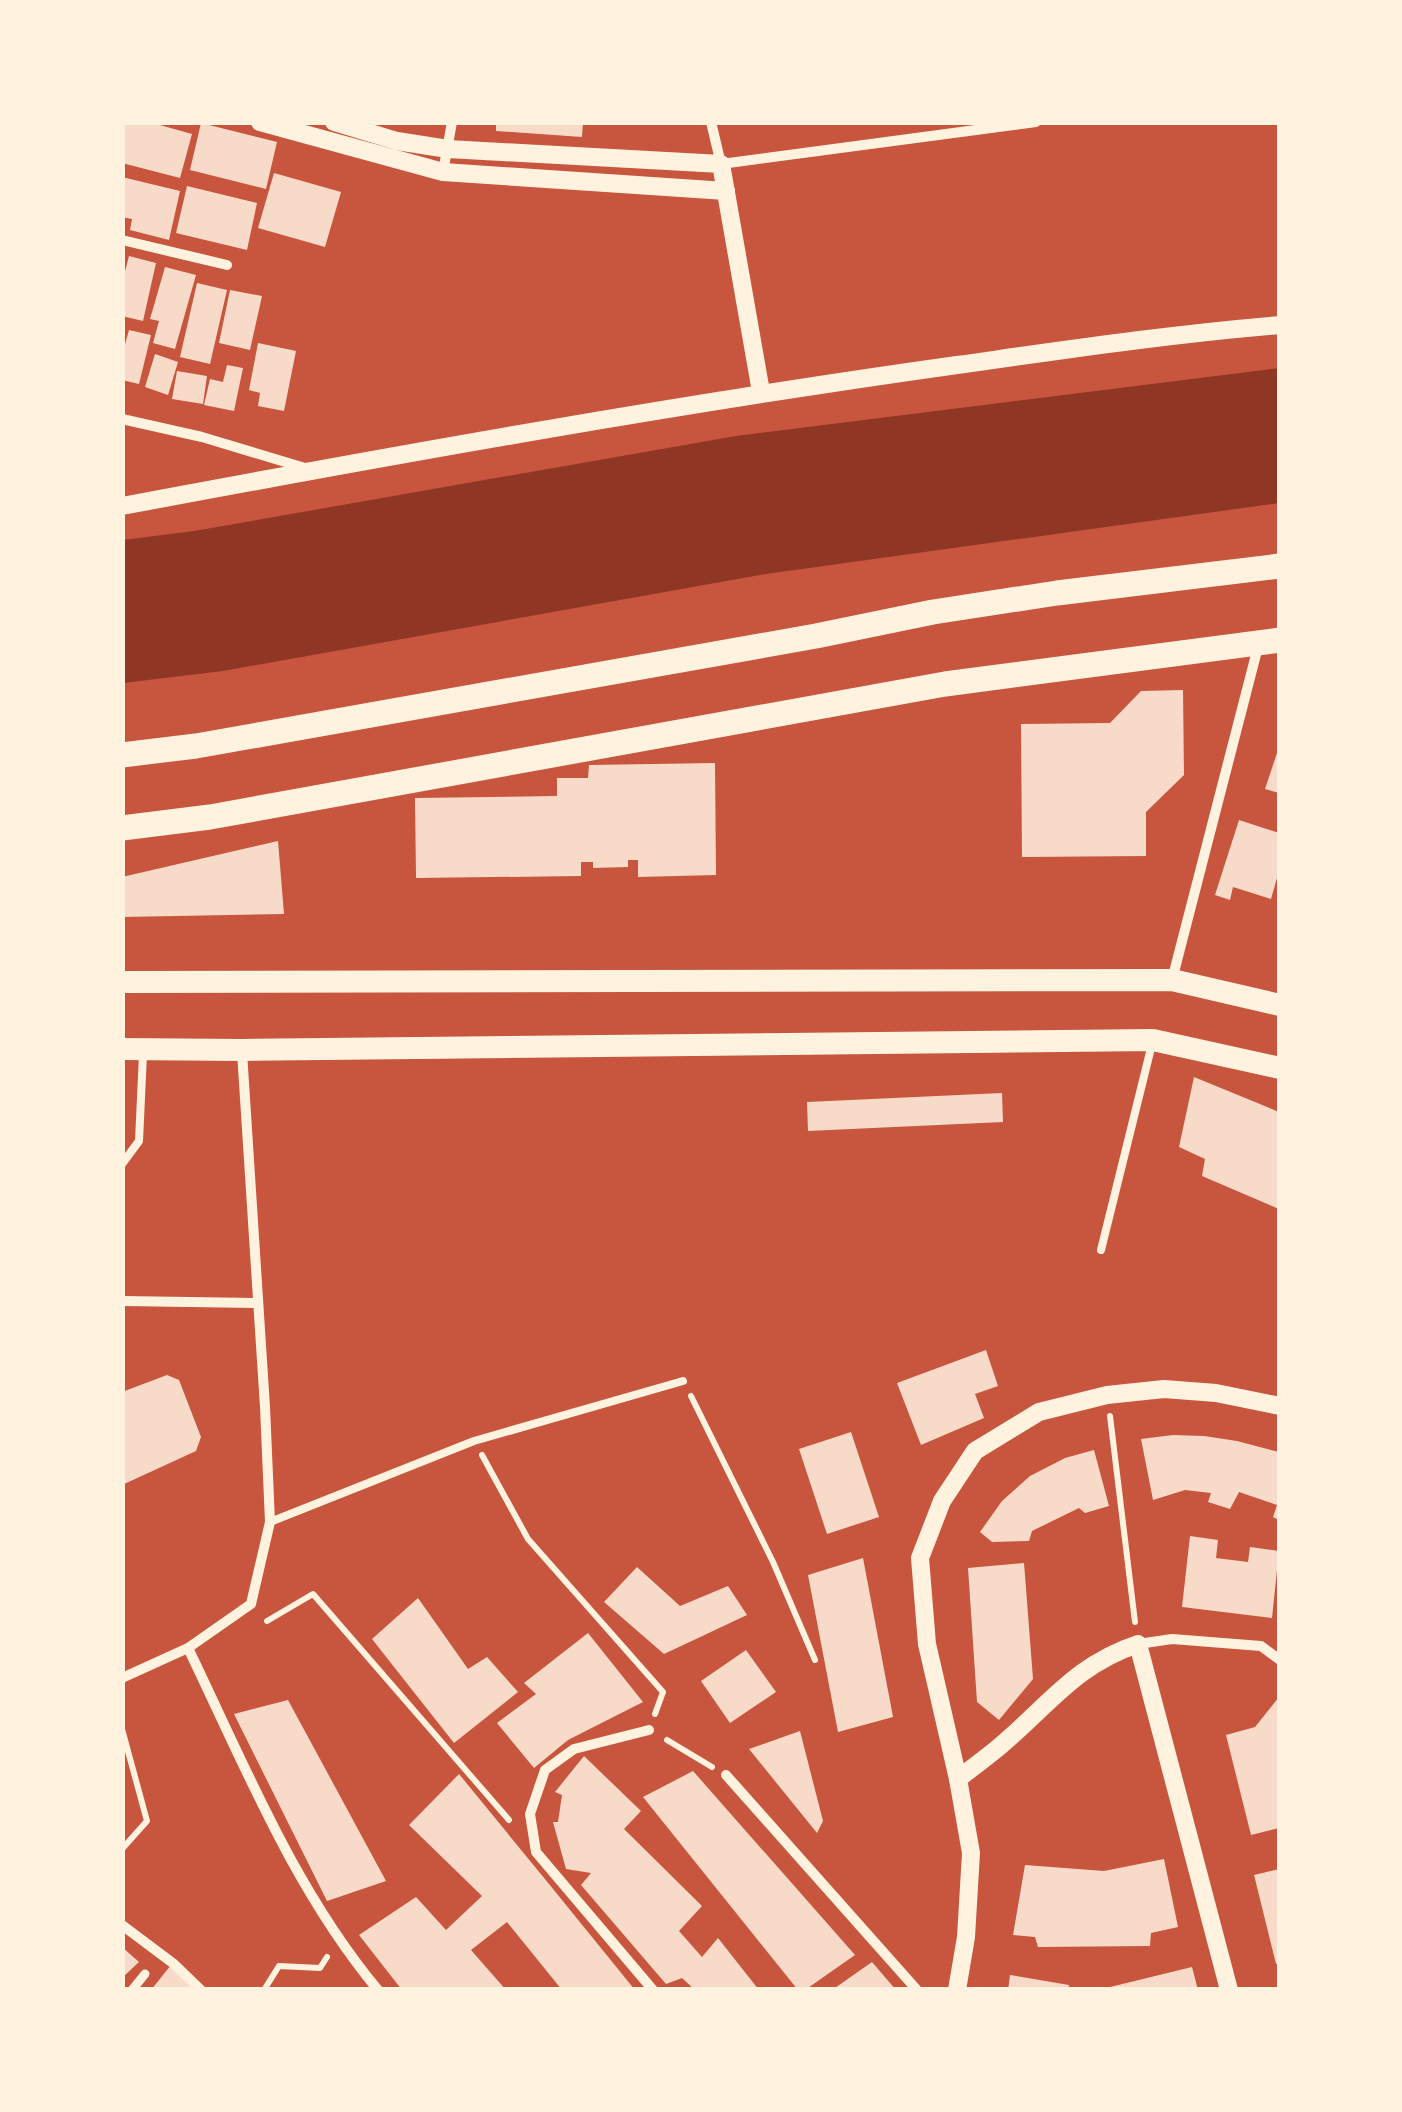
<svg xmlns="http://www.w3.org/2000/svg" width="1402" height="2112" font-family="'Roboto Condensed',sans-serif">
	<rect width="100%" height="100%" fill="#c8553d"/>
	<polygon fill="#8f3625" points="1279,368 1279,503 766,574 223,671 123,683 123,540 194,531 736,436"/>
	<g fill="#f7dbc8">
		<polygon points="122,122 149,122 192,134 180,178 122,163"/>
		<polygon points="496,122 583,122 582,137 496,131"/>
		<polygon points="201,123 277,142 266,189 190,170"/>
		<polygon points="274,173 341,192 325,247 258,228"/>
		<polygon points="122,177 180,191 169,240 130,230 132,219 122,217"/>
		<polygon points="187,186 257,203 247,250 176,233"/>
		<polygon points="129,256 156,263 143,321 122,316 122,283"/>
		<polygon points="165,267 196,275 175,349 153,343 159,321 150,319"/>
		<polygon points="197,283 227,290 210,364 180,357"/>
		<polygon points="230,290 262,296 250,350 219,343"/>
		<polygon points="129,330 151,335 139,384 122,380 122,355"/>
		<polygon points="258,343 296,351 284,411 258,406 260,393 249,390"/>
		<polygon points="155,354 178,362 168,395 145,387"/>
		<polygon points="227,365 243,368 234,411 204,405 210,379 223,382"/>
		<polygon points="177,371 207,376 203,404 172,399"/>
		<polygon points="1183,690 1184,775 1146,812 1146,856 1022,857 1021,724 1110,723 1141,691"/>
		<polygon points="1279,747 1279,793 1265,789"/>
		<polygon points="715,763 716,875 638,877 638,860 628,860 628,867 593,868 593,862 581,862 581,876 416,878 415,798 557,796 557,778 588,778 589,765"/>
		<polygon points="1239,820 1279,833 1279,871 1271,899 1233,887 1230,900 1215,895"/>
		<polygon points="278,841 284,914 122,917 122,877"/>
		<polygon points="1194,1077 1279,1112 1279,1209 1202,1176 1205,1159 1179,1147"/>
		<polygon points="1002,1093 1003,1122 808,1131 807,1102"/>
		<polygon points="986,1350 998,1386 975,1394 984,1418 921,1445 897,1383"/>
		<polygon points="167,1375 179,1380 201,1437 196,1451 122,1485 122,1392"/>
		<polygon points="851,1432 879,1517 827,1534 799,1449"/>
		<polygon points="1173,1435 1204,1436 1237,1441 1279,1452 1279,1520 1273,1517 1277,1505 1239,1492 1230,1509 1208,1502 1211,1493 1185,1490 1153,1500 1141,1439"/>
		<polygon points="1094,1450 1109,1506 1085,1513 1079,1508 1032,1531 1029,1541 992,1542 980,1532 1002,1501 1030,1476 1065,1458"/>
		<polygon points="1190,1536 1218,1540 1216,1558 1248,1562 1250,1547 1279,1551 1272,1618 1182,1607"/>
		<polygon points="863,1558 893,1717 838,1732 808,1575"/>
		<polygon points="1024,1563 1033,1679 999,1720 977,1702 968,1568"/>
		<polygon points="637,1567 680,1606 728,1586 747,1615 664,1654 604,1602"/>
		<polygon points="418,1598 468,1669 487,1657 518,1692 454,1743 372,1639"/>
		<polygon points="588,1633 643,1702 568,1740 534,1768 497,1723 536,1694 524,1683"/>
		<polygon points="746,1650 776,1692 730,1723 701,1681"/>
		<polygon points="1279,1697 1279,1828 1251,1835 1226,1735 1255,1727"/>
		<polygon points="288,1700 386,1881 327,1901 234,1714"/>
		<polygon points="800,1731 823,1821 817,1833 749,1749"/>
		<polygon points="584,1756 641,1811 624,1829 702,1906 679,1931 702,1957 718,1938 759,1990 695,1990 682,1978 666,1984 581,1885 591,1873 566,1869 553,1822 558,1822 562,1795 555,1792"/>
		<polygon points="693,1771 855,1955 805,1990 798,1990 643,1797"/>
		<polygon points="459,1774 549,1884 635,1990 562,1990 507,1922 471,1950 506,1990 402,1990 359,1935 416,1897 446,1930 482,1896 409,1825"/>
		<polygon points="1164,1859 1178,1927 1151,1933 1150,1946 1038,1947 1035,1937 1013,1935 1025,1865 1104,1871"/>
		<polygon points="1279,1869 1279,1964 1276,1964 1254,1875"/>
		<polygon points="122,1947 139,1962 122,1978"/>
		<polygon points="872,1962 896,1990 832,1990"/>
		<polygon points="171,1965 198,1990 151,1990"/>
		<polygon points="1192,1967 1198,1990 1106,1990 1106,1988"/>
		<polygon points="1010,1975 1069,1985 1068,1990 1008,1990"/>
	</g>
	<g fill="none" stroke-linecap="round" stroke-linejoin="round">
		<g stroke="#fff3e0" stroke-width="6">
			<polyline points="691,1396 773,1562 815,1660"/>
			<polyline points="1110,1416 1135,1622"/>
			<polyline points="482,1455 528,1539 663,1692 655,1714"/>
			<polyline points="267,1621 313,1594 509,1820"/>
			<polyline points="122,1729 147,1821 122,1849"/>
			<polyline points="667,1740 712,1767"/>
			<polyline points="264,1990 279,1966 320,1968 327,1957"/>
		</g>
		<g stroke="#fff3e0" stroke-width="8">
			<polyline points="122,1164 139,1141 143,1054"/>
			<polyline points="1101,1250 1152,1044"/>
			<polyline points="270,1522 474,1441 683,1381"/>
		</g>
		<polyline stroke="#fff3e0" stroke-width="9" points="132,1990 145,1974"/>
		<g stroke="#fff3e0" stroke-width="10">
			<polyline points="711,122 721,164 1036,122"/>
			<polyline points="443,172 452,122"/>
			<polyline points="122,240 227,265"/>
			<polyline points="122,419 202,437 305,468"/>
			<polyline points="1172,980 1259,643"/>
			<polyline points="122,1301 258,1303"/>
			<polyline points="1138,1644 1172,1639 1261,1646 1280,1660"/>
			<path d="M188,1648C245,1766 294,1889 378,1990"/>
			<polyline points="122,1678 188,1648 251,1604 270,1522 265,1407 242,1052"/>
			<polyline points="649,1730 574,1749 545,1770 530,1814 536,1852 653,1990"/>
			<polyline points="726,1775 917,1990"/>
			<polyline points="122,1925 174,1964 201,1990"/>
		</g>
		<g stroke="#fff3e0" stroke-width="18">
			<polyline points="260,122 443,172 726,191"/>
			<polyline points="334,122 397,141 448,149 721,164 761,392"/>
			<path d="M122,506C400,454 678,404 957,365C1064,350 1171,334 1280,325"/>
			<path d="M958,1779C974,1766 992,1754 1007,1740C1052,1701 1078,1664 1138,1644L1229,1990"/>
			<polyline points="957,1990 966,1937 971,1853 958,1779 927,1644 920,1558 942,1501 975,1451 1039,1412 1107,1395 1164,1389 1216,1393 1280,1406"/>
		</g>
		<g stroke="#fff3e0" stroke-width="22">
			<polyline points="122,982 1172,980 1280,1005"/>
			<polyline points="122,1049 242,1050 1153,1040 1280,1068"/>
		</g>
		<g stroke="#fff3e0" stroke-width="25">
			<polyline points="122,755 196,746 816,636 933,612 1057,593 1280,566"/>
			<polyline points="122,828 210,817 945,684 1280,640"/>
		</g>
	</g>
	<rect width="1402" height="2112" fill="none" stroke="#fff3e0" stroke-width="250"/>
</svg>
